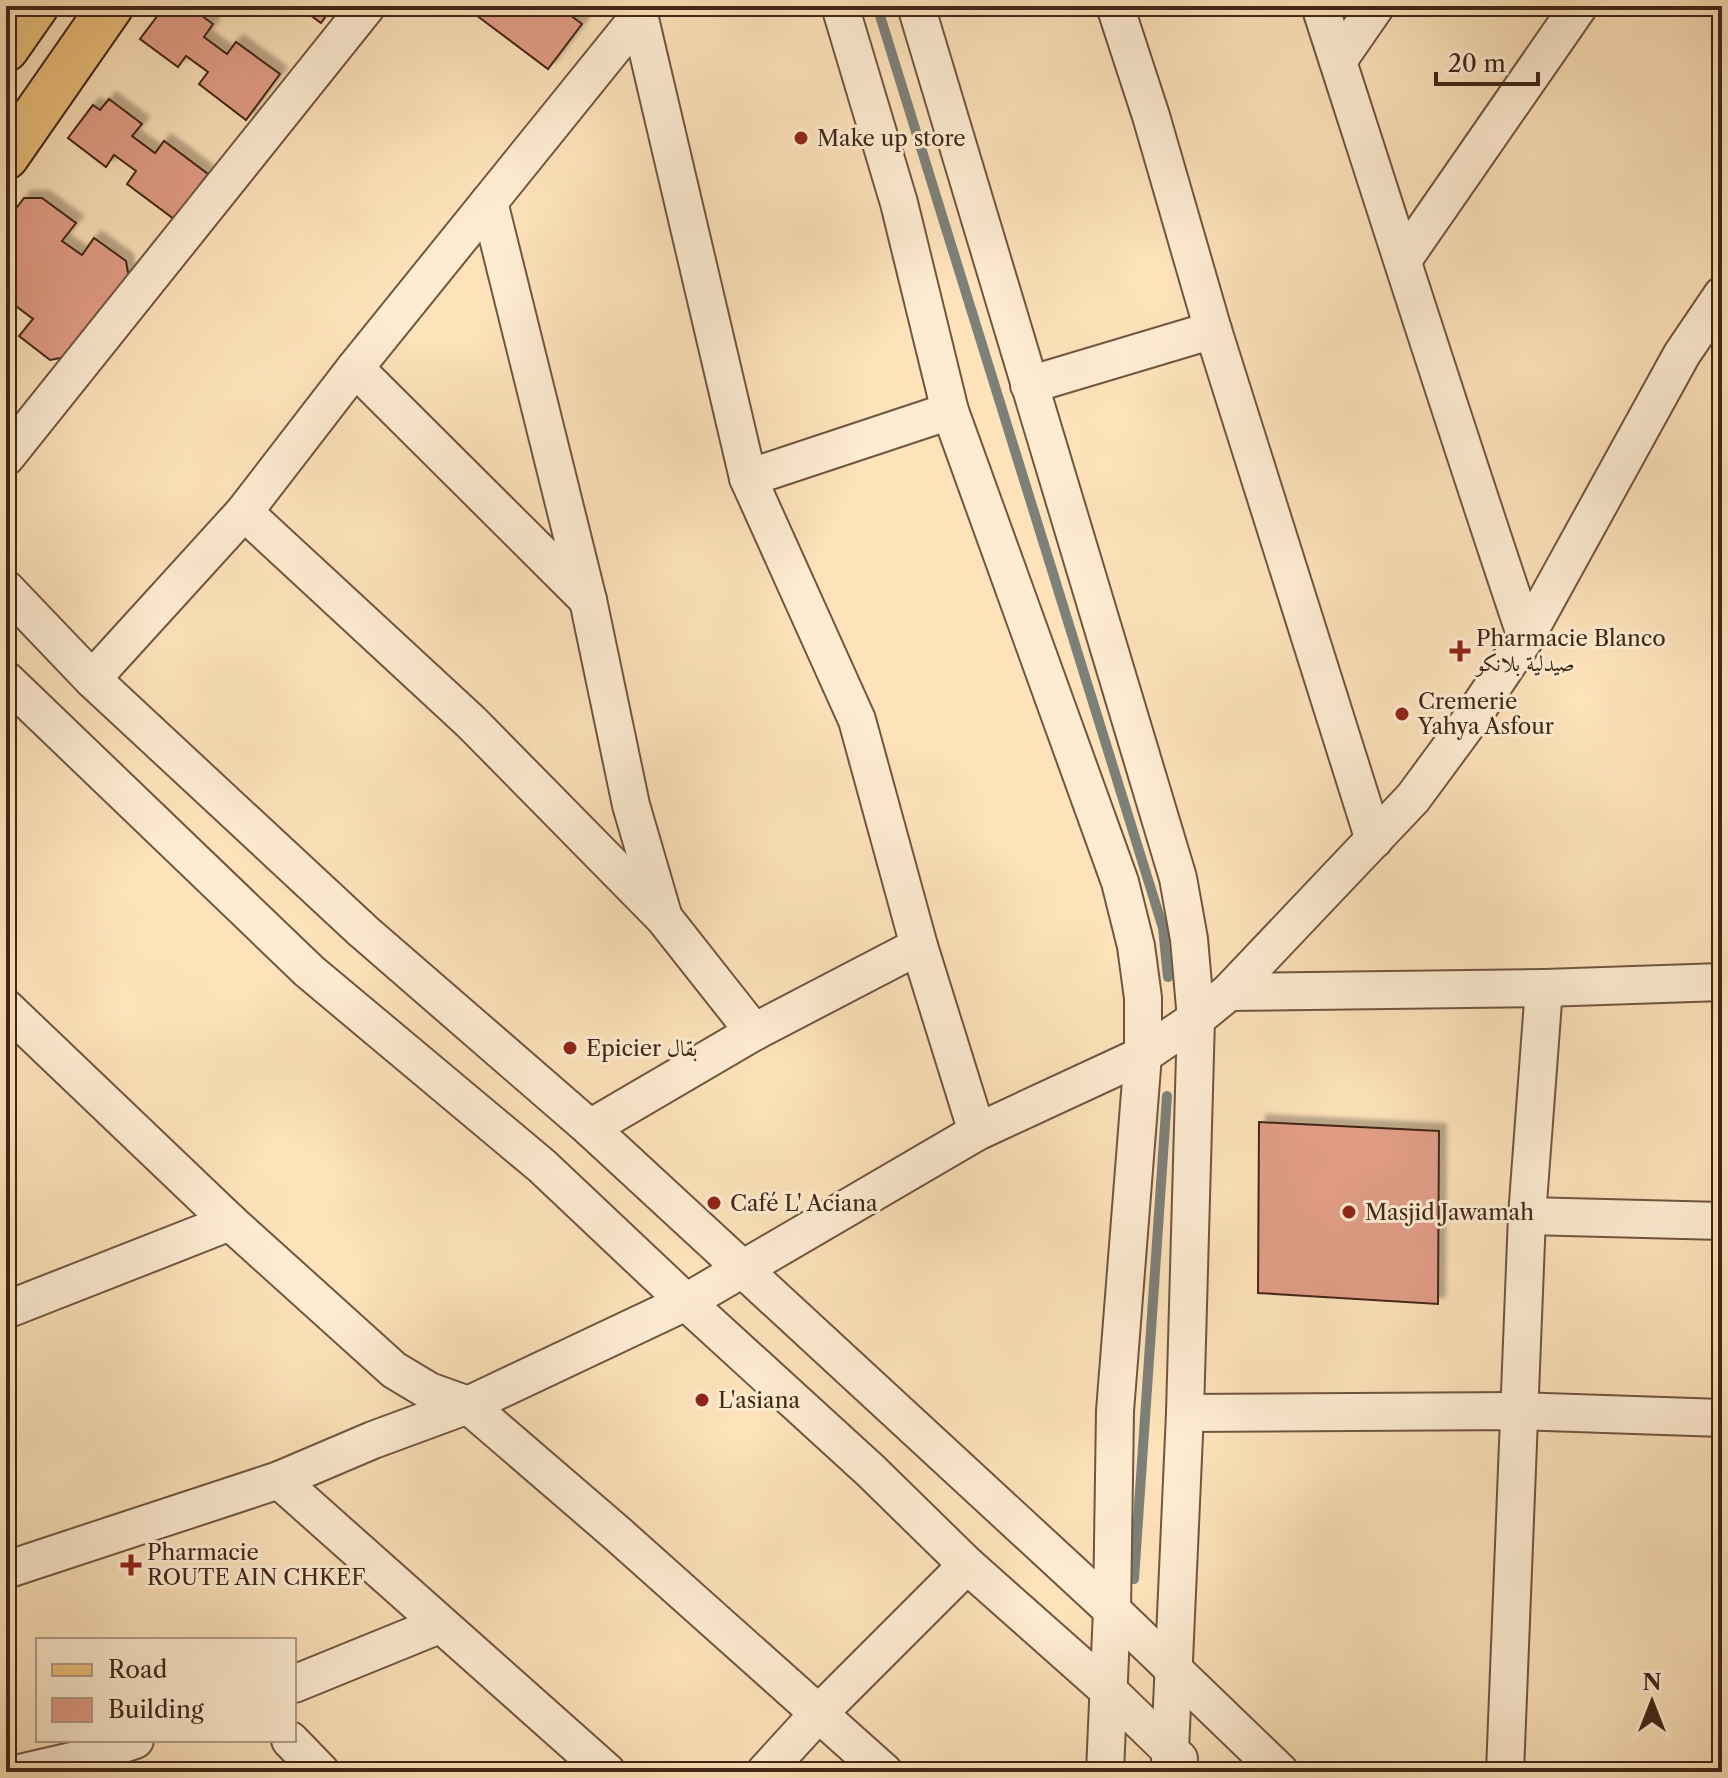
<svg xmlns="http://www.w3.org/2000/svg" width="1728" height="1778" font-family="'Libre Caslon Text',Amiri,serif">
	<defs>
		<filter id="shadow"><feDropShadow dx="7" dy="-7" stdDeviation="2" flood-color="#0004"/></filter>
	</defs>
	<rect width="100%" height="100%" fill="#fde2ba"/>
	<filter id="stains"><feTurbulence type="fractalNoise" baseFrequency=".0025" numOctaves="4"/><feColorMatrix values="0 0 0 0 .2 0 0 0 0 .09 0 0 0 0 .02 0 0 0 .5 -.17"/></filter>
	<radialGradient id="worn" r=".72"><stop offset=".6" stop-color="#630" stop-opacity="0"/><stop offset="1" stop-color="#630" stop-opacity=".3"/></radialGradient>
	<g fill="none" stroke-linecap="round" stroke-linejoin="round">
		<g stroke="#7d8079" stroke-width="10">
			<polyline points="877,6 1163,928 1168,977"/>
			<polyline points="1134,1579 1167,1096"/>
		</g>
	</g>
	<g fill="#e29d87" stroke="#422617" stroke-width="2" filter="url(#shadow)">
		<polygon points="165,6 172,11 176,6 188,6 213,24 204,37 227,54 236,42 280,74 246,120 199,84 208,72 186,56 178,67 140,39"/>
		<polygon points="298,6 333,6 321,23"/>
		<polygon points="464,6 558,6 582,24 548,69"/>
		<polygon points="109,99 142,124 132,136 155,153 164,141 208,174 174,219 127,184 136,171 114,155 106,167 68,138 93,105 100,110"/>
		<polygon points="24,198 42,198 76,223 62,241 82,255 94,238 126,261 129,278 71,356 50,360 19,336 33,319 13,304 6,313 6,222"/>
		<polygon points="1259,1122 1439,1131 1438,1304 1258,1293"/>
	</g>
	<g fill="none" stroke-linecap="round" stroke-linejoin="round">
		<defs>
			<g id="minor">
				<polyline points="637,6 748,478 857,720 919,946 977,1132"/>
				<polyline points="840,6 899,203 950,411 1120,882 1136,946 1143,998 1143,1055 1115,1411 1112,1610 1105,1772"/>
				<polyline points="916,6 1178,878 1189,939 1196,1019 1185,1413 1170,1750 1170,1772"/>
				<polyline points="1115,6 1151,116 1213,330 1374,840"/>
				<path d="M1320,6C1388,216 1455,427 1526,637"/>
				<polyline points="1338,61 1376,6"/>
				<polyline points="489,202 588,600 631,805 664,918"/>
				<polyline points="1403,260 1579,6"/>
				<polyline points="355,368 588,600"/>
				<polyline points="1029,385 1213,330"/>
				<polyline points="6,457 367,6"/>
				<polyline points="748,478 950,411"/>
				<polyline points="244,512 471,722 664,918 754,1032"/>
				<polyline points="6,589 92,679 363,931 590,1128 1112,1610 1280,1772"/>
				<polyline points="92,679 244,512 355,368 640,15"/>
				<polyline points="6,680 309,971 542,1166 686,1302 871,1471 967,1565 1109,1691 1179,1759"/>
				<polyline points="1229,992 1544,988 1722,982"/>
				<polyline points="6,1008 230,1222 394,1370 429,1391 468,1405 620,1536 884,1772"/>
				<polyline points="590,1128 754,1032 919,946"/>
				<polyline points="1527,1216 1722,1221"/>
				<polyline points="6,1310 230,1222"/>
				<polyline points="1185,1413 1519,1411 1722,1418"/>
				<polyline points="279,1480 607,1772"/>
				<polyline points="6,1570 279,1480 373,1440 468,1405 686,1302 977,1132 1143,1055 1196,1019 1229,992 1413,798 1469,722 1526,637 1682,354 1722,295"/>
				<polyline points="294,1684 439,1625"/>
				<polyline points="290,1740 321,1772"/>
				<polyline points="24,1772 76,1760 135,1740"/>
				<polyline points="765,1772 818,1714 967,1565"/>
				<polyline points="1505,1772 1527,1216 1544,988"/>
			</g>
			<g id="major">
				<polyline points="6,49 36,6"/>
				<polyline points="6,157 111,6"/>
			</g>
		</defs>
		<use href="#minor" stroke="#715540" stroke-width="40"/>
		<use href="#major" stroke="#422617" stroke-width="48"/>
		<use href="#minor" stroke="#feecd2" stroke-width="36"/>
		<use href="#major" stroke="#eec17d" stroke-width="44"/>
	</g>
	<g fill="#8f2418" stroke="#feecd2" stroke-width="3">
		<circle cx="801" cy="138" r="8"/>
		<path d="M1456 639h8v8h8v8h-8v8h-8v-8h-8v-8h8z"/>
		<circle cx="1402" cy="714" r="8"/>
		<circle cx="570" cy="1048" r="8"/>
		<circle cx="714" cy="1203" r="8"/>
		<circle cx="1349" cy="1212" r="8"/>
		<circle cx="702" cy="1400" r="8"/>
		<path d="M127 1553h8v8h8v8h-8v8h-8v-8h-8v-8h8z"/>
	</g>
	<g text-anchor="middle" stroke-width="6" stroke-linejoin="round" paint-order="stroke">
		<g font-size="22" fill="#422617" stroke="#feecd2" text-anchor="start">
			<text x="817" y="146">Make up store</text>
			<text x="1476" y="646">Pharmacie Blanco<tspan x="1476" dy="25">صيدلية بلانكو</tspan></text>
			<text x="1418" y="709">Cremerie<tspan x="1418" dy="25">Yahya Asfour</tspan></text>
			<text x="586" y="1056">Epicier بقال</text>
			<text x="730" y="1211">Café L' Aciana</text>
			<text x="1365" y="1220">Masjid Jawamah</text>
			<text x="718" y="1408">L'asiana</text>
			<text x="147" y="1560">Pharmacie<tspan x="147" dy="25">ROUTE AIN CHKEF</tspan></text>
		</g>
	</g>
	<rect width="1728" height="1778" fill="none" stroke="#fde2ba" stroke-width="32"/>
	<rect x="8" y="8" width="1712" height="1762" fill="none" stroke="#422617" stroke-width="4"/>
	<rect x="16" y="16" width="1696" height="1746" fill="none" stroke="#422617" stroke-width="2"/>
	<rect x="36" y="1638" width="260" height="104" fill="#feecd2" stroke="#b39d87" stroke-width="2"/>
	<rect x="52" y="1664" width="40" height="12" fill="#eec17d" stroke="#b39d87" stroke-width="2"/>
	<text x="108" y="1678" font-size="24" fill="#422617">Road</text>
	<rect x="52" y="1698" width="40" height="24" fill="#e29d87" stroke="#b39d87" stroke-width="2"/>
	<text x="108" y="1718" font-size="24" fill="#422617">Building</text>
	<g transform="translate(1652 1702)" stroke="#feecd2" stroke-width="6" paint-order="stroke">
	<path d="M0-6L14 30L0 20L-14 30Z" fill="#422617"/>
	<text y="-12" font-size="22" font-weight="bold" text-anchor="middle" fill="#422617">N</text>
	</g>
	<path d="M1436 72v12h102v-12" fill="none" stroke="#422617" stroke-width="4"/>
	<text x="1448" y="72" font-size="24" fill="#422617" stroke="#feecd2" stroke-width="6" paint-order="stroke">20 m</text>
	<rect width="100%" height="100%" filter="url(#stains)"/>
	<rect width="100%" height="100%" fill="url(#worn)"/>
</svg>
